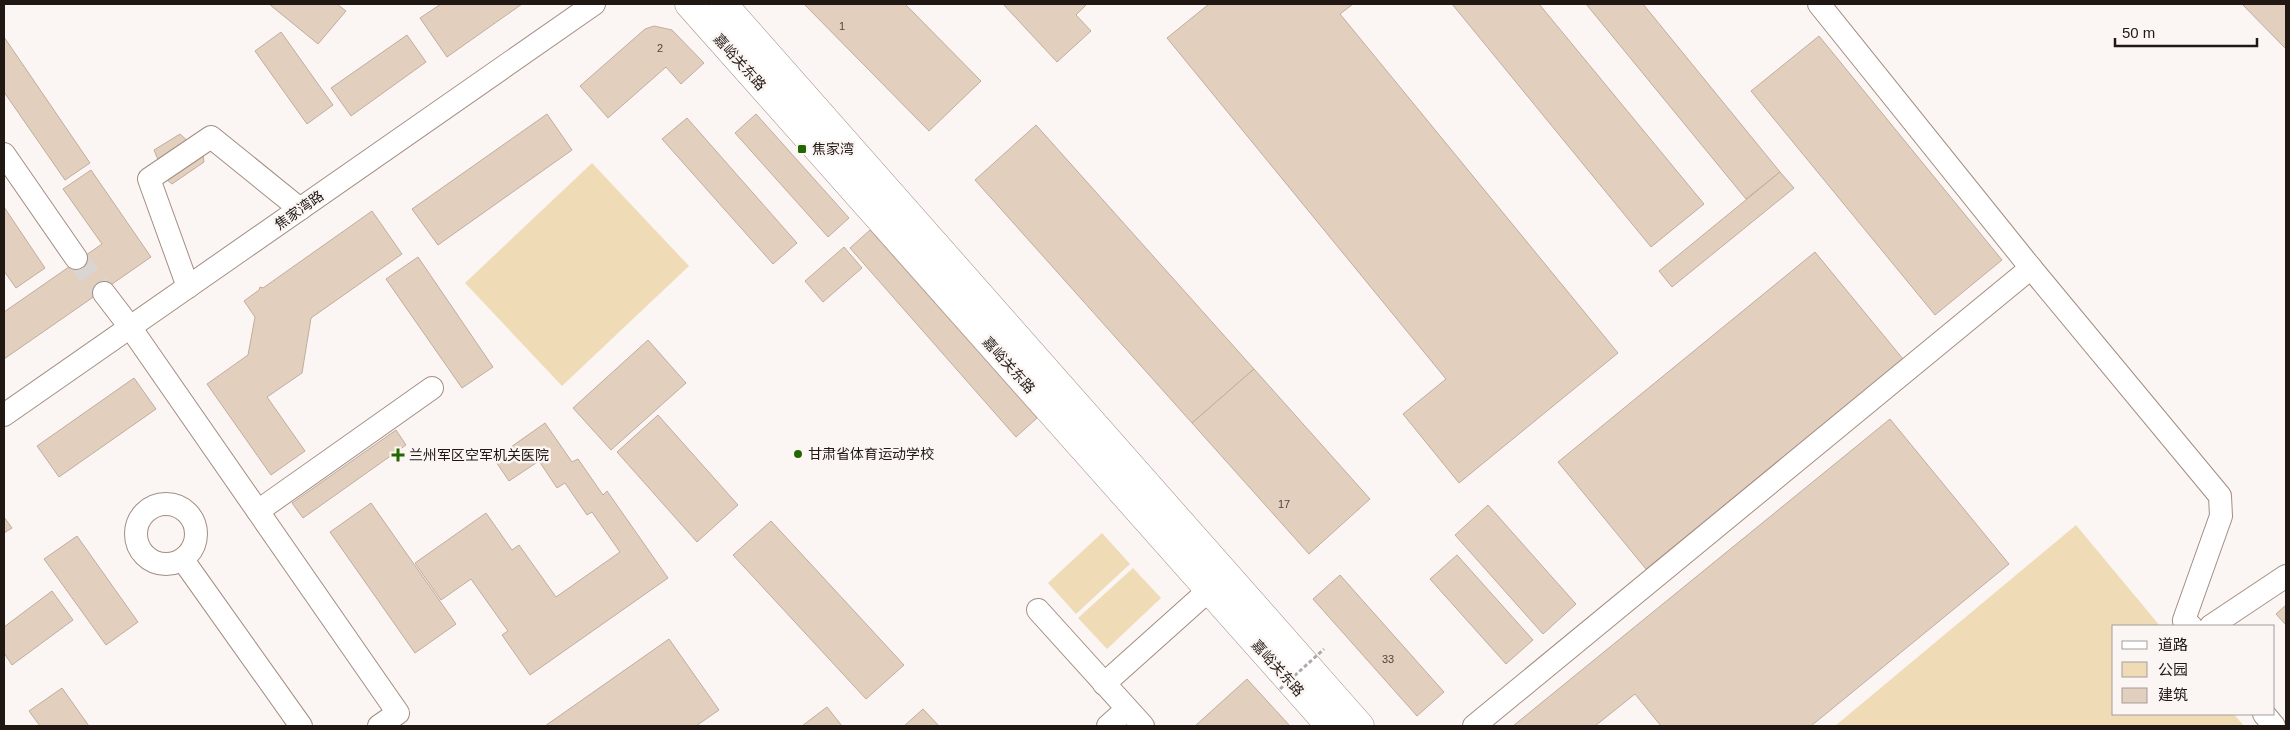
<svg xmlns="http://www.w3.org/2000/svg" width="2290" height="730" font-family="Arial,'Noto Sans SC',sans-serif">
	<rect width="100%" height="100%" fill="#fbf6f4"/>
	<g fill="#efdcb7">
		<polygon points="592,163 689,266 562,386 465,283"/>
		<polygon points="2076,525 2160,626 2114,626 2114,714 2234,714 2244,726 1835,726"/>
		<polygon points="1102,533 1130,564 1076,614 1048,583"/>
		<polygon points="1133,568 1161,598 1107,649 1078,618"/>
	</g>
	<g fill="#e2cfbe" stroke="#c0ad9d">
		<polygon points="269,4 337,4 346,11 318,44"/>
		<polygon points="441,4 522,4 447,57 420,18"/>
		<polygon points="804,4 905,4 981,81 929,131"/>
		<polygon points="1003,4 1087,4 1076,15 1091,31 1057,62"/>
		<polygon points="1209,4 1353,4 1340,14 1618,353 1459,483 1403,414 1446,379 1167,38"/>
		<polygon points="1452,4 1539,4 1704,204 1651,247"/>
		<polygon points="1586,4 1643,4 1780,172 1746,199"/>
		<polygon points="2242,4 2286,4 2286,49"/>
		<polygon points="654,26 672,30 704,63 681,84 666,67 608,118 580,86 645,29"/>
		<polygon points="281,32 333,105 307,124 255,51"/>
		<polygon points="407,35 426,62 351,116 331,88"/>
		<polygon points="1819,36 2002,260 1935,315 1751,91"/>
		<polygon points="4,37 90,163 65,180 4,92"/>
		<polygon points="547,114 572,150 438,245 412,209"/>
		<polygon points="756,114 849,218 828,237 735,133"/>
		<polygon points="687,118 797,243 773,264 662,139"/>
		<polygon points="1036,125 1254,369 1192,423 975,180"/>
		<polygon points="180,134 203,155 204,162 172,184 166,179 154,150"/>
		<polygon points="91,170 151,257 4,359 4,312 102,244 63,189"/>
		<polygon points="1780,172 1794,188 1672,287 1659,271"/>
		<polygon points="4,207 45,268 16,288 4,271"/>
		<polygon points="372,211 402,254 311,318 302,373 267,397 305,451 271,475 207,384 248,355 255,317 244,301 259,290 260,287 263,288"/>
		<polygon points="870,230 1037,418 1016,437 850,248"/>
		<polygon points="844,247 862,268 823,302 805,281"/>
		<polygon points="1815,252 1903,359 1646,569 1558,462"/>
		<polygon points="418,257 493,367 462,388 386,279"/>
		<polygon points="648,340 686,383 611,450 573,408"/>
		<polygon points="1254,369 1370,499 1309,554 1192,423"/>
		<polygon points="134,378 156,409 59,477 37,446"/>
		<polygon points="658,415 738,505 697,542 617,452"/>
		<polygon points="1890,419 2009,564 1811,726 1661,726 1635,694 1595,726 1513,726"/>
		<polygon points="545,423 572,462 578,459 603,495 607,491 668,578 530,675 502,635 508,631 471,579 441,600 415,563 486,513 512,550 519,545 556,597 620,552 592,512 587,515 565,483 557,488 539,461 509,481 494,459"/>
		<polygon points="396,430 406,445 303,518 292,503"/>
		<polygon points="371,503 456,624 415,653 330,532"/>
		<polygon points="1488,505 1576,604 1543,634 1455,535"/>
		<polygon points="4,517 12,528 4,533"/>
		<polygon points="771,521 904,665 866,699 733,555"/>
		<polygon points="77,536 138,622 106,645 44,559"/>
		<polygon points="1457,555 1533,640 1506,664 1430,579"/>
		<polygon points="1340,575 1444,692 1417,716 1313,599"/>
		<polygon points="52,591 73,620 12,665 4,653 4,627"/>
		<polygon points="2286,605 2286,625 2276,614"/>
		<polygon points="669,639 719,710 696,726 545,726"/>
		<polygon points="1247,679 1290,726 1195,726"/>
		<polygon points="62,688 89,726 40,726 29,711"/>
		<polygon points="827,707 842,726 802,726"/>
		<polygon points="923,709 939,726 904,726"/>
	</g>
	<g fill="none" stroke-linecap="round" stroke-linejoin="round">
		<polyline stroke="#dad5d2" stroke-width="22" stroke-dasharray="22 11" stroke-linecap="butt" points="76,258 104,293"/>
		<defs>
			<g id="minor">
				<polyline points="1819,4 2031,268"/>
				<polyline points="4,154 76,258"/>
				<polyline points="188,287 149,179 211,137 300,209"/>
				<polyline points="104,293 130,327 398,713 379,726"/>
				<polyline points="4,415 594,4"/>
				<circle cx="166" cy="534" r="30"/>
				<polyline points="258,511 432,388"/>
				<polyline points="183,560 301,726"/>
				<polyline points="1038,610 1143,726"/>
				<polyline points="2211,626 2286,576"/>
				<polyline points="1104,684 1209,590"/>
				<polyline points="2264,714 2274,726"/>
				<polyline points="1108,726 1127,709"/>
				<polyline points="1474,726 2031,268 2220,496 2221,516 2184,620 2191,626"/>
			</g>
			<g id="major">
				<polyline points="689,4 1330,726"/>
				<polyline points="723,4 1360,726"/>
			</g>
		</defs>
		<use href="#minor" stroke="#a48d82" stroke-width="24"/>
		<use href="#major" stroke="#a48d82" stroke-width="29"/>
		<use href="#minor" stroke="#fff" stroke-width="22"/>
		<use href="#major" stroke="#fff" stroke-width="28"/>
		<polyline stroke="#b0aaa7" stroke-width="3" stroke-dasharray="4 2.5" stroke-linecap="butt" points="1280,689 1324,649"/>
	</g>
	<g fill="#226700" stroke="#fbf6f4" stroke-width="2">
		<rect x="797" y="144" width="10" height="10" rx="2.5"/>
		<circle cx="798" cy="454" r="5"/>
		<path d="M395.5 447.5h5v5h5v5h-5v5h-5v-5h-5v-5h5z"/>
	</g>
	<g text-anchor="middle" stroke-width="5" stroke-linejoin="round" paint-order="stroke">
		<g font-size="11" fill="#51463e">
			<text x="842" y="30">1</text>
			<text x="660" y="52">2</text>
			<text x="1284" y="508">17</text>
			<text x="1388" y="663">33</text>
		</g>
		<g font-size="14" fill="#211814" stroke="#fbf6f4">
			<text transform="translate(740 62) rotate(48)" y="5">嘉峪关东路</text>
			<text transform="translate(299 210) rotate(-35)" y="5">焦家湾路</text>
			<text transform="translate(1009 365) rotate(48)" y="5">嘉峪关东路</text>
			<text transform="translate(1278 668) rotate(48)" y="5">嘉峪关东路</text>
		</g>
		<g font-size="14" fill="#211814" stroke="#fbf6f4" text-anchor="start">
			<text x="812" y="154">焦家湾</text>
			<text x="808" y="459">甘肃省体育运动学校</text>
			<text x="409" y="460">兰州军区空军机关医院</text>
		</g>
	</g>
	<rect width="2290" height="730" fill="none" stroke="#211814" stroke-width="10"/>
	<rect x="2112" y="625" width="162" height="90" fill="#fbf6f4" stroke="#a49d9a"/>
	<rect x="2122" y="641" width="25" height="8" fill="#ffffff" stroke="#a49d9a"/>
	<text x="2158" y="650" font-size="15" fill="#211814">道路</text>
	<rect x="2122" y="662" width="25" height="15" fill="#efdcb7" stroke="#a49d9a"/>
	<text x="2158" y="675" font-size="15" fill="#211814">公园</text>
	<rect x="2122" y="688" width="25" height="15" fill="#e2cfbe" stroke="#a49d9a"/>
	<text x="2158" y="700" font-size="15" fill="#211814">建筑</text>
	<path d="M2115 38v8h142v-8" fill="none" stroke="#211814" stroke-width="2.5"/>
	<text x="2122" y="38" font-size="15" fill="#211814" stroke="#fbf6f4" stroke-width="4" paint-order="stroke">50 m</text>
</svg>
